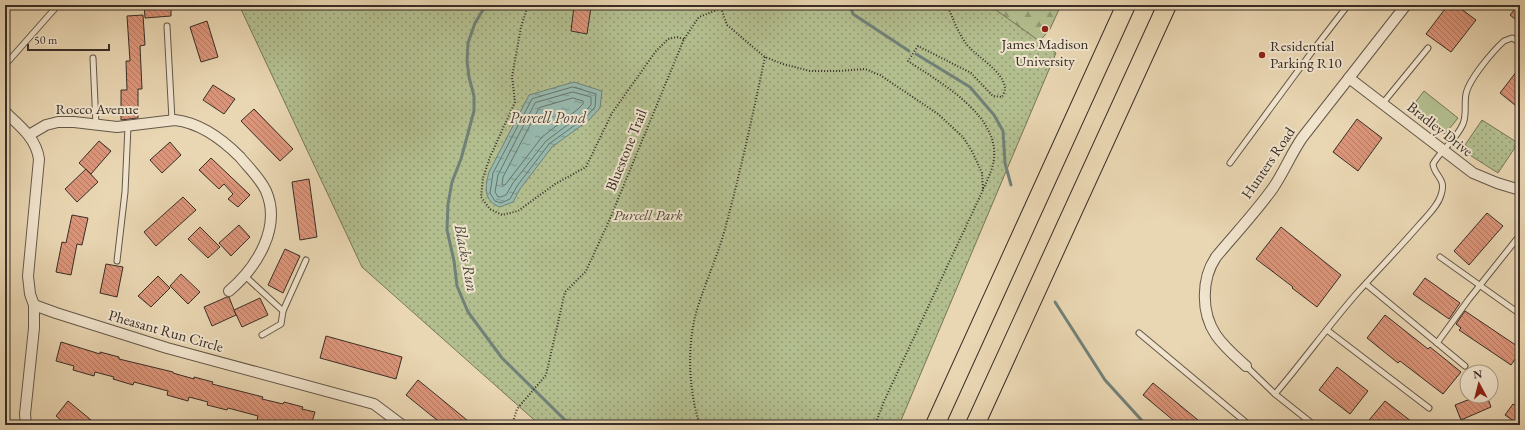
<svg xmlns="http://www.w3.org/2000/svg" width="1525" height="430" font-family="'EB Garamond',serif">
	<defs>
		<pattern id="forest-firs" width="22" height="20" patternUnits="userSpaceOnUse"><rect width="22" height="20" fill="#b3be8f"/><path d="M5 1l3.5 6h-7zM16 11l3.5 6h-7z" fill="#939b75"/></pattern>
		<pattern id="park-dots" width="8" height="8" patternUnits="userSpaceOnUse"><rect width="8" height="8" fill="#b3be8f"/><path d="M2 2h.1M6 6h.1" fill="none" stroke="#939b75" stroke-width="1.8" stroke-linecap="round"/></pattern>
		<pattern id="water-ripples" width="26" height="14" patternUnits="userSpaceOnUse"><rect width="26" height="14" fill="#97b9ae"/><path d="M2 4q2-2 4 0t4 0M15 11q2-2 4 0t4 0" fill="none" stroke="#7c978d"/></pattern>
		<pattern id="building-back-hatch" width="6" height="6" patternUnits="userSpaceOnUse"><rect width="6" height="6" fill="#dc957a"/><path d="M-1 5l2 2M0 0l6 6M5-1l2 2" fill="none" stroke="#b37a64"/></pattern>
	</defs>
	<rect width="100%" height="100%" fill="#e9d6b2"/>
	<filter id="stains"><feTurbulence type="fractalNoise" baseFrequency=".005" numOctaves="4"/><feColorMatrix values="0 0 0 0 .2 0 0 0 0 .09 0 0 0 0 .02 0 0 0 .5 -.17"/></filter>
	<radialGradient id="worn" r=".72"><stop offset=".6" stop-color="#630" stop-opacity="0"/><stop offset="1" stop-color="#630" stop-opacity=".3"/></radialGradient>
	<polygon fill="#b3be8f" stroke="#76765a" points="1424,91 1458,118 1445,134 1411,108"/>
	<polygon fill="url(#forest-firs)" stroke="#76765a" points="975,5 1061,5 1050,29 1034,48"/>
	<g fill="url(#park-dots)" stroke="#76765a">
		<polygon points="239,5 989,5 1056,53 899,425 540,425 362,267"/>
		<polygon points="1482,120 1518,143 1498,173 1465,152 1468,147 1465,145"/>
	</g>
	<path fill="url(#water-ripples)" stroke="#718178" d="M574,82L602,91L600,108L589,120L552,147L520,189L513,202L500,207C483,201 485,187 489,172L529,95Z"/>
	<g fill="none" stroke-linecap="round" stroke-linejoin="round">
		<g stroke="#68746a" stroke-width="1">
			<polygon points="573,87 596,94 595,107 586,117 549,144 517,186 510,199 501,203 495,201 490,193 493,173 532,99"/>
			<polygon points="573,92 591,97 591,105 582,114 546,141 513,183 506,195 501,197 498,197 495,192 498,175 535,103"/>
			<polygon points="573,98 583,101 583,104 578,109 542,137 505,185 502,185 503,177 539,108"/>
		</g>
		<g stroke="#718178" stroke-width="3">
			<polyline points="486,5 475,23 468,43 467,61 469,77 474,96 474,111 461,159 452,182 448,204 447,230 454,261 457,286 468,312 502,358 565,420 581,425"/>
			<polyline points="850,5 853,14 909,51"/>
			<polyline points="916,54 970,87 994,115 1003,131 1005,163 1011,185"/>
			<polyline points="1055,302 1105,380 1146,425"/>
		</g>
	</g>
	<g fill="url(#building-back-hatch)" stroke="#382e26">
		<polygon points="144,5 171,5 171,16 145,18"/>
		<polygon points="1448,5 1456,5 1476,20 1451,52 1426,34"/>
		<polygon points="1518,5 1520,5 1520,23 1510,15"/>
		<polygon points="574,6 591,7 587,34 571,31"/>
		<polygon points="143,15 145,45 140,46 142,89 138,89 138,118 121,120 121,90 127,90 126,61 130,61 127,16"/>
		<polygon points="207,21 218,57 201,62 190,27"/>
		<polygon points="1520,67 1520,109 1500,93"/>
		<polygon points="213,85 235,99 224,114 203,100"/>
		<polygon points="254,109 293,149 280,161 241,121"/>
		<polygon points="1357,119 1382,138 1358,171 1333,152"/>
		<polygon points="99,141 111,151 91,174 79,163"/>
		<polygon points="170,142 181,155 162,173 150,160"/>
		<polygon points="211,158 250,195 238,207 228,199 233,194 224,184 219,189 199,170"/>
		<polygon points="86,169 98,182 77,202 65,189"/>
		<polygon points="309,179 317,237 300,240 292,182"/>
		<polygon points="183,197 196,210 156,246 144,232"/>
		<polygon points="1487,213 1503,226 1469,265 1454,251"/>
		<polygon points="72,215 88,218 82,245 77,244 71,275 56,272 62,242 66,243"/>
		<polygon points="239,225 250,237 231,256 219,243"/>
		<polygon points="200,227 220,247 208,258 188,239"/>
		<polygon points="1281,227 1341,275 1317,307 1292,288 1293,287 1256,259"/>
		<polygon points="285,249 300,256 283,293 268,285"/>
		<polygon points="106,264 123,267 117,297 100,293"/>
		<polygon points="181,274 200,292 188,304 170,286"/>
		<polygon points="158,276 170,288 151,307 138,296"/>
		<polygon points="1425,278 1460,303 1449,319 1413,294"/>
		<polygon points="227,297 229,297 236,315 212,326 204,307"/>
		<polygon points="260,298 268,315 242,327 234,310"/>
		<polygon points="1465,311 1520,348 1520,352 1511,365 1459,330 1461,328 1456,324"/>
		<polygon points="1385,315 1428,349 1430,347 1461,372 1443,394 1400,361 1398,363 1367,338"/>
		<polygon points="326,336 402,357 396,379 320,358"/>
		<polygon points="61,342 100,354 100,352 119,357 119,359 173,372 173,373 194,379 194,377 213,382 212,384 263,397 262,399 283,404 284,402 303,407 302,409 315,412 311,425 290,425 278,422 278,425 274,425 257,420 258,416 228,408 227,410 207,405 208,402 189,397 188,401 167,395 168,391 134,382 133,385 113,379 114,377 95,372 94,376 73,370 74,366 56,361"/>
		<polygon points="1337,367 1368,391 1350,414 1319,390"/>
		<polygon points="418,380 473,425 443,425 406,395"/>
		<polygon points="1153,383 1204,425 1179,425 1143,395"/>
		<polygon points="1478,396 1487,396 1491,407 1461,420 1455,405"/>
		<polygon points="68,401 97,425 67,425 56,416"/>
		<polygon points="1385,401 1416,425 1365,425"/>
		<polygon points="1513,404 1520,409 1520,425 1505,415"/>
	</g>
	<g fill="none" stroke-linecap="round" stroke-linejoin="round">
		<defs>
			<g id="service">
				<polyline points="167,26 172,120"/>
				<polyline points="93,58 96,125"/>
				<polyline points="5,65 58,5"/>
				<polyline points="1383,103 1428,48"/>
				<polyline points="1230,163 1314,49 1348,5"/>
				<polyline points="1440,257 1520,314"/>
				<polyline points="117,261 125,192 128,126"/>
				<polyline points="245,276 283,311 306,260"/>
				<polyline points="1366,284 1465,366"/>
				<polyline points="1327,330 1429,408"/>
				<polyline points="1139,333 1249,425"/>
				<polyline points="262,335 281,324 283,311"/>
				<polyline points="1437,343 1469,299 1520,235"/>
				<polyline points="1246,366 1275,394 1314,425"/>
				<path d="M1275,394C1304,360 1329,325 1358,292C1379,269 1400,247 1420,224C1427,216 1438,206 1441,195C1447,178 1434,176 1433,164C1441,150 1456,140 1463,124C1467,114 1464,104 1466,94C1469,79 1493,51 1504,41L1512,38L1520,42"/>
			</g>
			<g id="minor">
				<polyline points="1349,78 1473,173 1497,183 1520,190"/>
				<path d="M5,112C20,126 36,138 39,159L28,276L30,294L34,305"/>
				<path d="M29,135L46,125L58,122H74L117,127L175,120C201,123 222,139 240,157C249,168 260,178 266,191C282,228 256,268 229,291"/>
				<path d="M1246,366C1236,357 1224,347 1216,335C1201,313 1201,279 1216,257C1235,234 1256,212 1273,188C1284,172 1291,154 1302,138L1406,5"/>
				<polyline points="26,425 25,414 34,328 34,305 56,313 167,348 374,404 402,425"/>
			</g>
			<g id="motorway">
				<polyline points="935,425 1126,5"/>
				<polyline points="975,425 1167,5"/>
			</g>
		</defs>
		<use href="#service" stroke="#645849" stroke-width="7"/>
		<use href="#minor" stroke="#645849" stroke-width="12"/>
		<use href="#motorway" stroke="#382e26" stroke-width="20"/>
		<g stroke="#382e26" stroke-width="2" stroke-dasharray="1 2" stroke-linecap="butt">
			<polyline points="528,5 521,27 512,77 515,102 490,157 483,178 481,197 490,209 502,215 518,211 555,184 586,167 612,113 656,51 668,39 677,37 684,39"/>
			<path d="M947,5C953,18 957,31 965,42C974,56 1005,71 1005,89C1005,91 1003,95 1002,97L993,96L971,73L918,46L908,61C939,82 1004,117 993,164C991,173 987,181 983,189"/>
			<polyline points="721,8 727,25 765,57 783,64 810,71 839,71 865,69 880,75 938,114 963,137 973,153 982,173 983,190 885,399 875,425"/>
			<polyline points="512,425 517,409 546,375 565,292 586,271 609,221 684,39 699,17 729,5"/>
			<path d="M700,425C689,393 687,350 695,317C703,286 718,257 726,225C741,170 753,113 765,57"/>
		</g>
		<use href="#service" stroke="#f1e4cd" stroke-width="5"/>
		<use href="#minor" stroke="#f1e4cd" stroke-width="10"/>
		<use href="#motorway" stroke="#e9d6b2" stroke-width="18"/>
	</g>
	<g fill="#8f2418" stroke="#f1e4cd" stroke-width="1.5">
		<circle cx="1045" cy="29" r="4"/>
		<circle cx="1262" cy="55" r="4"/>
	</g>
	<g text-anchor="middle" stroke-width="4" stroke-linejoin="round" paint-order="stroke">
		<g font-size="15" fill="#382e26" stroke="#f1e4cd">
			<text x="1045" y="49">James Madison<tspan x="1045" dy="17">University</tspan></text>
			<text x="1270" y="51" text-anchor="start">Residential<tspan x="1270" dy="17">Parking R10</tspan></text>
		</g>
		<g font-size="15" fill="#382e26" stroke="#f1e4cd">
			<text x="97" y="114">Rocco Avenue</text>
			<text transform="translate(1440 129) rotate(38)" y="5">Bradley Drive</text>
			<text transform="translate(626 150) rotate(-68)" y="5">Bluestone Trail</text>
			<text transform="translate(1268 163) rotate(-56)" y="5">Hunters Road</text>
			<text transform="translate(166 331) rotate(16)" y="5">Pheasant Run Circle</text>
		</g>
		<g font-size="15" font-style="italic" fill="#514b3b" stroke="#f1e4cd">
			<text x="648" y="220">Purcell Park</text>
		</g>
		<g font-size="16" font-style="italic" fill="#4b4a41" stroke="#f1e4cd">
			<text x="548" y="123">Purcell Pond</text>
			<text transform="translate(467 258) rotate(79)" y="6">Blacks Run</text>
		</g>
	</g>
	<rect width="1525" height="430" fill="none" stroke="#e9d6b2" stroke-width="20"/>
	<rect x="6" y="6" width="1513" height="418" fill="none" stroke="#382e26" stroke-width="2"/>
	<rect x="10" y="10" width="1505" height="410" fill="none" stroke="#382e26"/>
	<g transform="translate(1479 384) rotate(353)"><circle r="19" fill="#f1e4cd" stroke="#a79b8a"/>
	<path d="M0-3L7 15L0 10L-7 15Z" fill="#8f2418"/>
	<text y="-6" font-size="11" font-weight="bold" text-anchor="middle" fill="#382e26">N</text>
	</g>
	<path d="M28 44v6h81v-6" fill="none" stroke="#382e26" stroke-width="2"/>
	<text x="34" y="44" font-size="12" fill="#382e26" stroke="#f1e4cd" stroke-width="3" paint-order="stroke">50 m</text>
	<rect width="100%" height="100%" filter="url(#stains)"/>
	<rect width="100%" height="100%" fill="url(#worn)"/>
</svg>
